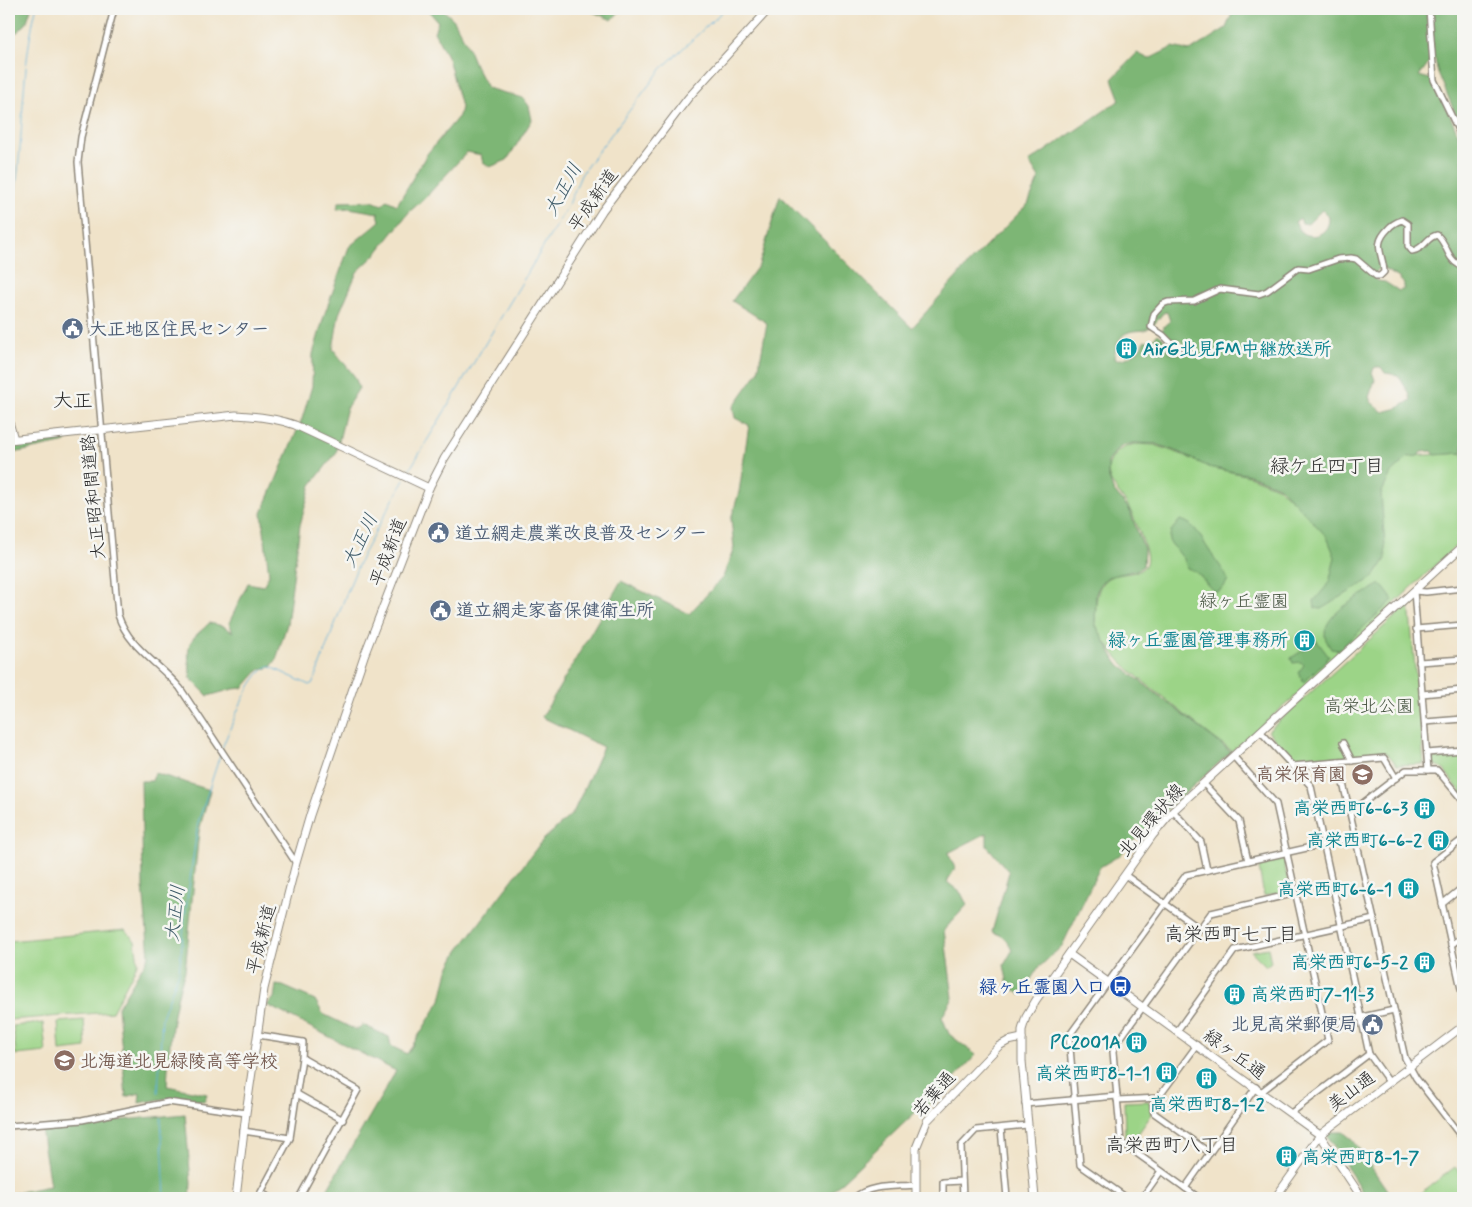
<svg xmlns="http://www.w3.org/2000/svg" width="1472" height="1207" font-family="Mynerve,'Klee One',sans-serif">
	<rect width="100%" height="100%" fill="#f6f6f2"/>
	<filter id="ink" filterUnits="userSpaceOnUse"><feTurbulence type="fractalNoise" baseFrequency=".02" numOctaves="2"/><feDisplacementMap in="SourceGraphic" scale="10" xChannelSelector="R" yChannelSelector="G"/><feConvolveMatrix kernelMatrix="1 2 1 2 8 2 1 2 1" color-interpolation-filters="sRGB"/></filter>
	<filter id="wash" filterUnits="userSpaceOnUse"><feTurbulence type="fractalNoise" baseFrequency=".0096" numOctaves="4" result="noise"/><feDisplacementMap in="SourceGraphic" scale="20" xChannelSelector="R" yChannelSelector="G"/><feGaussianBlur stdDeviation="1.12" result="paint"/><feColorMatrix in="noise" values="0 0 0 0 0 0 0 0 0 0 0 0 0 0 0 0 0 1.4 0 .05"/><feComposite in="paint" operator="in"/></filter>
	<g filter="url(#wash)">
		<rect width="100%" height="100%" fill="#f0e3c9"/>
		<g fill="#9cd487" stroke="#648059">
			<path d="M1135,444L1155,445L1183,455L1209,467L1249,476L1279,488L1343,546L1379,494L1390,471L1408,456L1463,453V539L1306,687L1232,751C1210,736 1190,719 1169,702C1142,680 1112,660 1097,627C1094,621 1096,611 1096,604C1097,595 1099,583 1108,578C1122,570 1152,579 1146,552C1143,539 1136,522 1130,510C1123,494 1100,479 1111,460C1117,450 1123,447 1135,444Z"/>
			<polygon points="1409,604 1424,764 1397,765 1387,753 1294,763 1268,731"/>
			<polygon points="1463,755 1463,795 1444,770 1432,763 1432,758"/>
			<polygon points="1283,857 1290,891 1264,896 1258,862"/>
			<polygon points="125,930 135,941 138,963 112,1012 9,1020 9,941"/>
			<polygon points="1268,948 1271,962 1266,966 1251,951"/>
			<polygon points="84,1020 86,1048 60,1051 58,1022"/>
			<polygon points="43,1023 46,1052 16,1055 13,1026"/>
			<polygon points="1149,1101 1150,1112 1152,1114 1133,1141 1125,1135 1124,1102"/>
			<polygon points="1455,1167 1463,1176 1463,1198 1414,1198"/>
		</g>
		<g fill="#7db674" stroke="#547050" fill-rule="evenodd">
			<polygon points="12,9 31,9 26,24 16,33 10,19"/>
			<path d="M427,9H442L454,20L467,45L475,65L487,88L523,98L529,106L532,120L507,160L490,167L483,163L481,155L467,152L425,198L409,212L376,254L357,272L339,314L333,349L355,377L359,388L347,407L336,453L311,485L300,525L287,624L276,660L271,667L259,670L243,688L233,689L208,696L191,679C190,668 185,649 192,640C196,634 204,629 209,623L223,626L233,632L229,623L248,583L263,586L269,575L262,513L302,419L312,386L313,354L325,313L349,247L380,221L378,213L349,208L337,209L339,202L372,201L382,205L387,200L397,205L427,154L459,116L461,107L448,58L434,32L438,22Z"/>
			<polygon points="586,9 623,9 612,20"/>
			<path d="M1234,9H1463V132L1437,70L1435,58L1430,61L1419,76L1430,79L1451,118L1463,145V453L1435,455L1432,451L1421,452L1418,456L1408,457L1391,473L1381,494L1386,559L1374,577L1321,609L1315,608L1314,601L1329,583L1335,557L1327,537L1280,487L1250,475L1208,467L1183,454L1156,444L1134,443L1122,446L1116,451L1108,462V475L1113,490L1129,509L1144,549L1143,566L1137,570L1108,577L1100,584L1096,594L1095,624L1117,663L1231,752L1142,832L1120,855L1100,867L1062,946L1038,968L1021,995L1008,985L1004,965L1012,951C1008,939 1004,936 992,932L1009,872L987,846V833L948,853L955,868L947,882L961,893L967,905L944,930L953,998L942,1017L949,1034L976,1055L932,1102L920,1108L825,1198H322L396,1071L267,1005L274,998L276,985L283,986L315,1000L323,1014L356,1030L363,1025L389,1037L391,1046L407,1054L441,1000L448,970L458,951L542,841L573,813L603,747L542,717L621,581L689,614L723,577L734,548L731,519L739,492L749,425L735,418L733,407L758,372L767,323L732,301L759,265L780,196L912,328L971,261L1028,204L1039,178L1029,162L1120,100L1112,79L1137,53L1149,59L1173,47L1190,51L1226,28ZM1322,210L1329,217C1330,233 1314,240 1302,233L1295,222L1300,218L1302,223L1308,224ZM1381,267L1399,278L1404,284V289L1399,291L1385,282L1378,281L1374,277L1376,272ZM1167,312L1170,321L1164,326L1162,331L1169,338C1179,338 1182,341 1186,350L1184,353L1172,354L1162,343L1164,339L1158,334L1152,340L1144,341C1140,353 1125,361 1114,359C1115,349 1118,335 1129,332C1134,330 1140,331 1145,330C1154,326 1158,320 1163,313ZM1375,367H1381L1385,373L1398,375L1409,393L1411,400L1398,408L1383,412L1371,402L1369,397L1375,380L1372,372Z"/>
			<polygon points="67,439 66,442 9,454 9,446"/>
			<path d="M1180,520C1196,523 1201,539 1209,550C1215,560 1223,568 1228,580L1223,588L1217,592C1205,588 1205,574 1187,568L1184,559L1169,541L1171,531Z"/>
			<path d="M1381,584L1393,600L1339,650L1331,649C1329,645 1325,640 1325,635C1324,612 1365,594 1381,584Z"/>
			<polygon points="1317,641 1329,657 1304,682 1298,673 1304,665 1301,662 1293,663 1291,658"/>
			<path d="M155,773L210,790L199,831L185,971C172,1008 169,1047 167,1086L207,1094L205,1101L169,1098L139,1103L140,1093L126,1097L118,1007L149,956L143,886L141,781H152Z"/>
			<polygon points="185,1114 191,1183 190,1198 9,1198 9,1194 50,1186 41,1128"/>
			<polygon points="1333,1132 1343,1132 1353,1140 1389,1193 1382,1198 1366,1198 1327,1135"/>
		</g>
		<g fill="none" stroke-linecap="round" stroke-linejoin="round">
			<g stroke="#5eb1da" stroke-width="1">
				<path d="M9,226C26,155 18,80 36,9"/>
				<polyline points="407,474 569,204 581,175 590,162 662,68 725,9"/>
				<path d="M222,748C231,728 249,674 269,666L309,685L313,683L347,592L362,556L404,480"/>
				<polyline points="158,1093 162,1017 179,972 185,915 198,823 221,752"/>
				<polyline points="161,1118 165,1198"/>
			</g>
		</g>
	</g>
	<g filter="url(#ink)">
		<g fill="none" stroke-linecap="round" stroke-linejoin="round">
			<defs>
				<g id="street">
					<path d="M114,9L81,137L78,162L118,615C129,648 158,662 180,688L296,863"/>
					<polyline points="1429,9 1434,80 1463,140"/>
					<path d="M1178,350L1163,335L1151,327L1154,314L1163,304L1168,302L1194,301L1220,289L1259,294L1267,291L1298,268L1309,269L1338,259L1351,258L1356,259L1376,276H1380L1384,272C1383,253 1372,245 1388,229C1392,224 1396,222 1402,220L1408,224V246L1412,251C1425,249 1426,237 1437,235C1447,243 1447,259 1459,265H1463"/>
					<polyline points="1416,629 1463,625"/>
					<polyline points="1419,662 1463,659"/>
					<polyline points="1422,694 1463,690"/>
					<polyline points="1425,722 1463,719"/>
					<polyline points="1260,731 1311,786 1369,1054 1389,1082"/>
					<polyline points="1343,743 1352,761"/>
					<polyline points="1427,753 1463,750"/>
					<polyline points="1234,757 1276,804 1328,1040 1261,1092"/>
					<polyline points="1338,762 1350,813"/>
					<polyline points="1292,766 1384,758 1396,778"/>
					<polyline points="1428,770 1414,591 1426,592 1463,588"/>
					<polyline points="1203,783 1239,821 1248,861"/>
					<polyline points="1463,801 1437,770 1406,770 1350,813 1405,1058 1416,1078 1463,1139"/>
					<polyline points="1173,811 1201,842 1207,870"/>
					<polyline points="1463,839 1433,862 1463,998"/>
					<polyline points="1125,875 1199,928"/>
					<polyline points="1442,904 1463,887"/>
					<polyline points="1451,945 1463,936"/>
					<polyline points="1325,1025 1394,1010"/>
					<polyline points="1177,1031 1235,950 1374,919"/>
					<polyline points="1197,1045 1153,1105 1154,1113 1210,1153"/>
					<polyline points="297,1094 343,1120"/>
					<polyline points="1117,1100 1159,1098"/>
					<polyline points="1025,1104 1117,1096"/>
					<polyline points="1291,1113 1369,1054"/>
					<polyline points="9,1126 82,1120 168,1102 246,1113"/>
					<polyline points="1001,1128 1007,1198"/>
					<polyline points="243,1131 290,1138"/>
					<polyline points="1185,1188 1256,1087"/>
					<polyline points="261,1193 271,1198"/>
					<polyline points="258,1198 290,1138 302,1058 303,1042 258,1035"/>
					<polyline points="299,1198 358,1090 302,1058"/>
					<path d="M854,1198C870,1184 895,1187 916,1185"/>
					<polyline points="943,1198 943,1182 962,1181"/>
					<polyline points="963,1198 961,1146 976,1130 1027,1125"/>
					<polyline points="1127,1198 1080,1165 1069,1036 1186,875 1356,837"/>
					<polyline points="1142,1198 1161,1171"/>
					<polyline points="1199,1198 1121,1142 1113,1052 1114,1047 1211,913 1296,893"/>
				</g>
				<g id="secondary">
					<polyline points="9,422 14,439"/>
					<path d="M9,440L236,415C257,416 276,418 295,425L429,488"/>
					<polyline points="1069,954 1320,1135 1362,1198"/>
					<polyline points="236,1198 246,1113 264,989 296,863 310,815 364,656 429,488 444,459 602,211 688,98 769,9"/>
					<polyline points="916,1198 916,1148 927,1121 999,1046 1008,1041 1022,1038"/>
					<polyline points="1035,1198 1022,1061 1022,1030 1026,1017 1036,1000 1153,835 1173,811 1463,546"/>
					<polyline points="1275,1198 1320,1135 1463,1026"/>
				</g>
			</defs>
			<use href="#street" stroke="#8e877a" stroke-width="8"/>
			<use href="#secondary" stroke="#8e877a" stroke-width="9"/>
			<use href="#street" stroke="#fff" stroke-width="5"/>
			<use href="#secondary" stroke="#fff" stroke-width="7"/>
		</g>
	</g>
	<defs>
		<symbol id="civic-disc" viewBox="-11 -11 22 22"><circle r="9.5" fill="#5c6f8a" stroke="#f6f6f2"/><path d="M-.6-6.5H3V-4.5H.6V-3L4-1V1h2V6H-6V1h2V-1L-.6-3ZM-1.2 2.5V6h2.4V2.5Z" fill="#fff"/></symbol>
		<symbol id="building-disc" viewBox="-11 -11 22 22"><circle r="9.5" fill="#0f9aa8" stroke="#f6f6f2"/><path d="M-4-6H4V6H1V3H-1V6H-4ZM-2.5-4.3h1.7v1.8h-1.7ZM.8-4.3h1.7v1.8H.8ZM-2.5-1h1.7V.8h-1.7ZM.8-1h1.7V.8H.8Z" fill="#fff"/></symbol>
		<symbol id="school-disc" viewBox="-11 -11 22 22"><circle r="9.5" fill="#8d6e63" stroke="#f6f6f2"/><path d="M0-5L7-2L0 1L-7-2ZM-4 1L0 2.5L4 1V4Q0 6-4 4Z" fill="#fff"/></symbol>
		<symbol id="bus-disc" viewBox="-11 -11 22 22"><circle r="9.5" fill="#1a4fb4" stroke="#f6f6f2"/><path d="M-5-6H5V4H4V6H2V4H-2V6H-4V4H-5ZM-3.5-4V0h7V-4ZM-3.5 1.2v1.5H-2V1.2ZM2 1.2v1.5H3.5V1.2Z" fill="#fff"/></symbol>
	</defs>
	<g fill-rule="evenodd">
		<use href="#civic-disc" x="60" y="316" width="25" height="25"/>
		<use href="#building-disc" x="1114" y="336" width="25" height="25"/>
		<use href="#civic-disc" x="426" y="520" width="25" height="25"/>
		<use href="#civic-disc" x="428" y="598" width="25" height="25"/>
		<use href="#building-disc" x="1292" y="628" width="25" height="25"/>
		<use href="#school-disc" x="1350" y="762" width="25" height="25"/>
		<use href="#building-disc" x="1412" y="796" width="25" height="25"/>
		<use href="#building-disc" x="1426" y="828" width="25" height="25"/>
		<use href="#building-disc" x="1396" y="876" width="25" height="25"/>
		<use href="#building-disc" x="1412" y="950" width="25" height="25"/>
		<use href="#bus-disc" x="1108" y="974" width="25" height="25"/>
		<use href="#building-disc" x="1222" y="982" width="25" height="25"/>
		<use href="#civic-disc" x="1360" y="1012" width="25" height="25"/>
		<use href="#building-disc" x="1124" y="1030" width="25" height="25"/>
		<use href="#school-disc" x="52" y="1048" width="25" height="25"/>
		<use href="#building-disc" x="1154" y="1060" width="25" height="25"/>
		<use href="#building-disc" x="1194" y="1066" width="25" height="25"/>
		<use href="#building-disc" x="1274" y="1144" width="25" height="25"/>
	</g>
	<g text-anchor="middle" stroke-width="5" stroke-linejoin="round" paint-order="stroke">
		<g font-size="18" fill="#2b2b2b" stroke="#f6f6f2">
			<text transform="translate(593 200) rotate(-55)" y="6">平成新道</text>
			<text transform="translate(93 497) rotate(-95)" y="6">大正昭和間道路</text>
			<text transform="translate(388 552) rotate(-69)" y="6">平成新道</text>
			<text transform="translate(1151 820) rotate(-49)" y="6">北見環状線</text>
			<text transform="translate(261 939) rotate(-76)" y="6">平成新道</text>
			<text transform="translate(1235 1054) rotate(36)" y="6">緑ヶ丘通</text>
			<text transform="translate(1351 1091) rotate(-37)" y="6">美山通</text>
			<text transform="translate(934 1094) rotate(-49)" y="6">若葉通</text>
		</g>
		<g font-size="18" font-weight="bold" fill="#4e5e75" stroke="#f6f6f2" text-anchor="start">
			<text x="89" y="335">大正地区住民センター</text>
			<text x="455" y="539">道立網走農業改良普及センター</text>
			<text x="456" y="616">道立網走家畜保健衛生所</text>
			<text x="1357" y="1030" text-anchor="end">北見高栄郵便局</text>
		</g>
		<g font-size="18" font-weight="bold" fill="#0d838f" stroke="#f6f6f2" text-anchor="end">
			<text x="1143" y="355" text-anchor="start">AirG北見FM中継放送所</text>
			<text x="1288" y="646">緑ヶ丘霊園管理事務所</text>
			<text x="1408" y="814">高栄西町6-6-3</text>
			<text x="1422" y="846">高栄西町6-6-2</text>
			<text x="1392" y="895">高栄西町6-6-1</text>
			<text x="1408" y="968">高栄西町6-5-2</text>
			<text x="1251" y="1000" text-anchor="start">高栄西町7-11-3</text>
			<text x="1121" y="1048">PC2001A</text>
			<text x="1150" y="1079">高栄西町8-1-1</text>
			<text x="1207" y="1110" text-anchor="middle">高栄西町8-1-2</text>
			<text x="1302" y="1163" text-anchor="start">高栄西町8-1-7</text>
		</g>
		<g font-size="18" fill="#475542" stroke="#f6f6f2">
			<text x="1244" y="607">緑ヶ丘霊園</text>
			<text x="1369" y="712">高栄北公園</text>
		</g>
		<g font-size="18" font-weight="bold" fill="#785e54" stroke="#f6f6f2" text-anchor="end">
			<text x="1346" y="780">高栄保育園</text>
			<text x="80" y="1067" text-anchor="start">北海道北見緑陵高等学校</text>
		</g>
		<g font-size="18" font-weight="bold" fill="#164399" stroke="#f6f6f2" text-anchor="end">
			<text x="1105" y="993">緑ヶ丘霊園入口</text>
		</g>
		<g font-size="19" font-style="italic" fill="#3d5a68" stroke="#f6f6f2">
			<text transform="translate(562 189) rotate(-61)" y="7">大正川</text>
			<text transform="translate(359 540) rotate(-64)" y="7">大正川</text>
			<text transform="translate(174 913) rotate(-83)" y="7">大正川</text>
		</g>
		<g font-size="19" fill="#2b2b2b" stroke="#f6f6f2">
			<text x="1327" y="472">緑ケ丘四丁目</text>
			<text x="1231" y="940">高栄西町七丁目</text>
			<text x="1172" y="1151">高栄西町八丁目</text>
		</g>
		<g font-size="20" fill="#2b2b2b" stroke="#f6f6f2">
			<text x="73" y="407">大正</text>
		</g>
	</g>
	<rect width="1472" height="1207" fill="none" stroke="#f6f6f2" stroke-width="30"/>
</svg>
